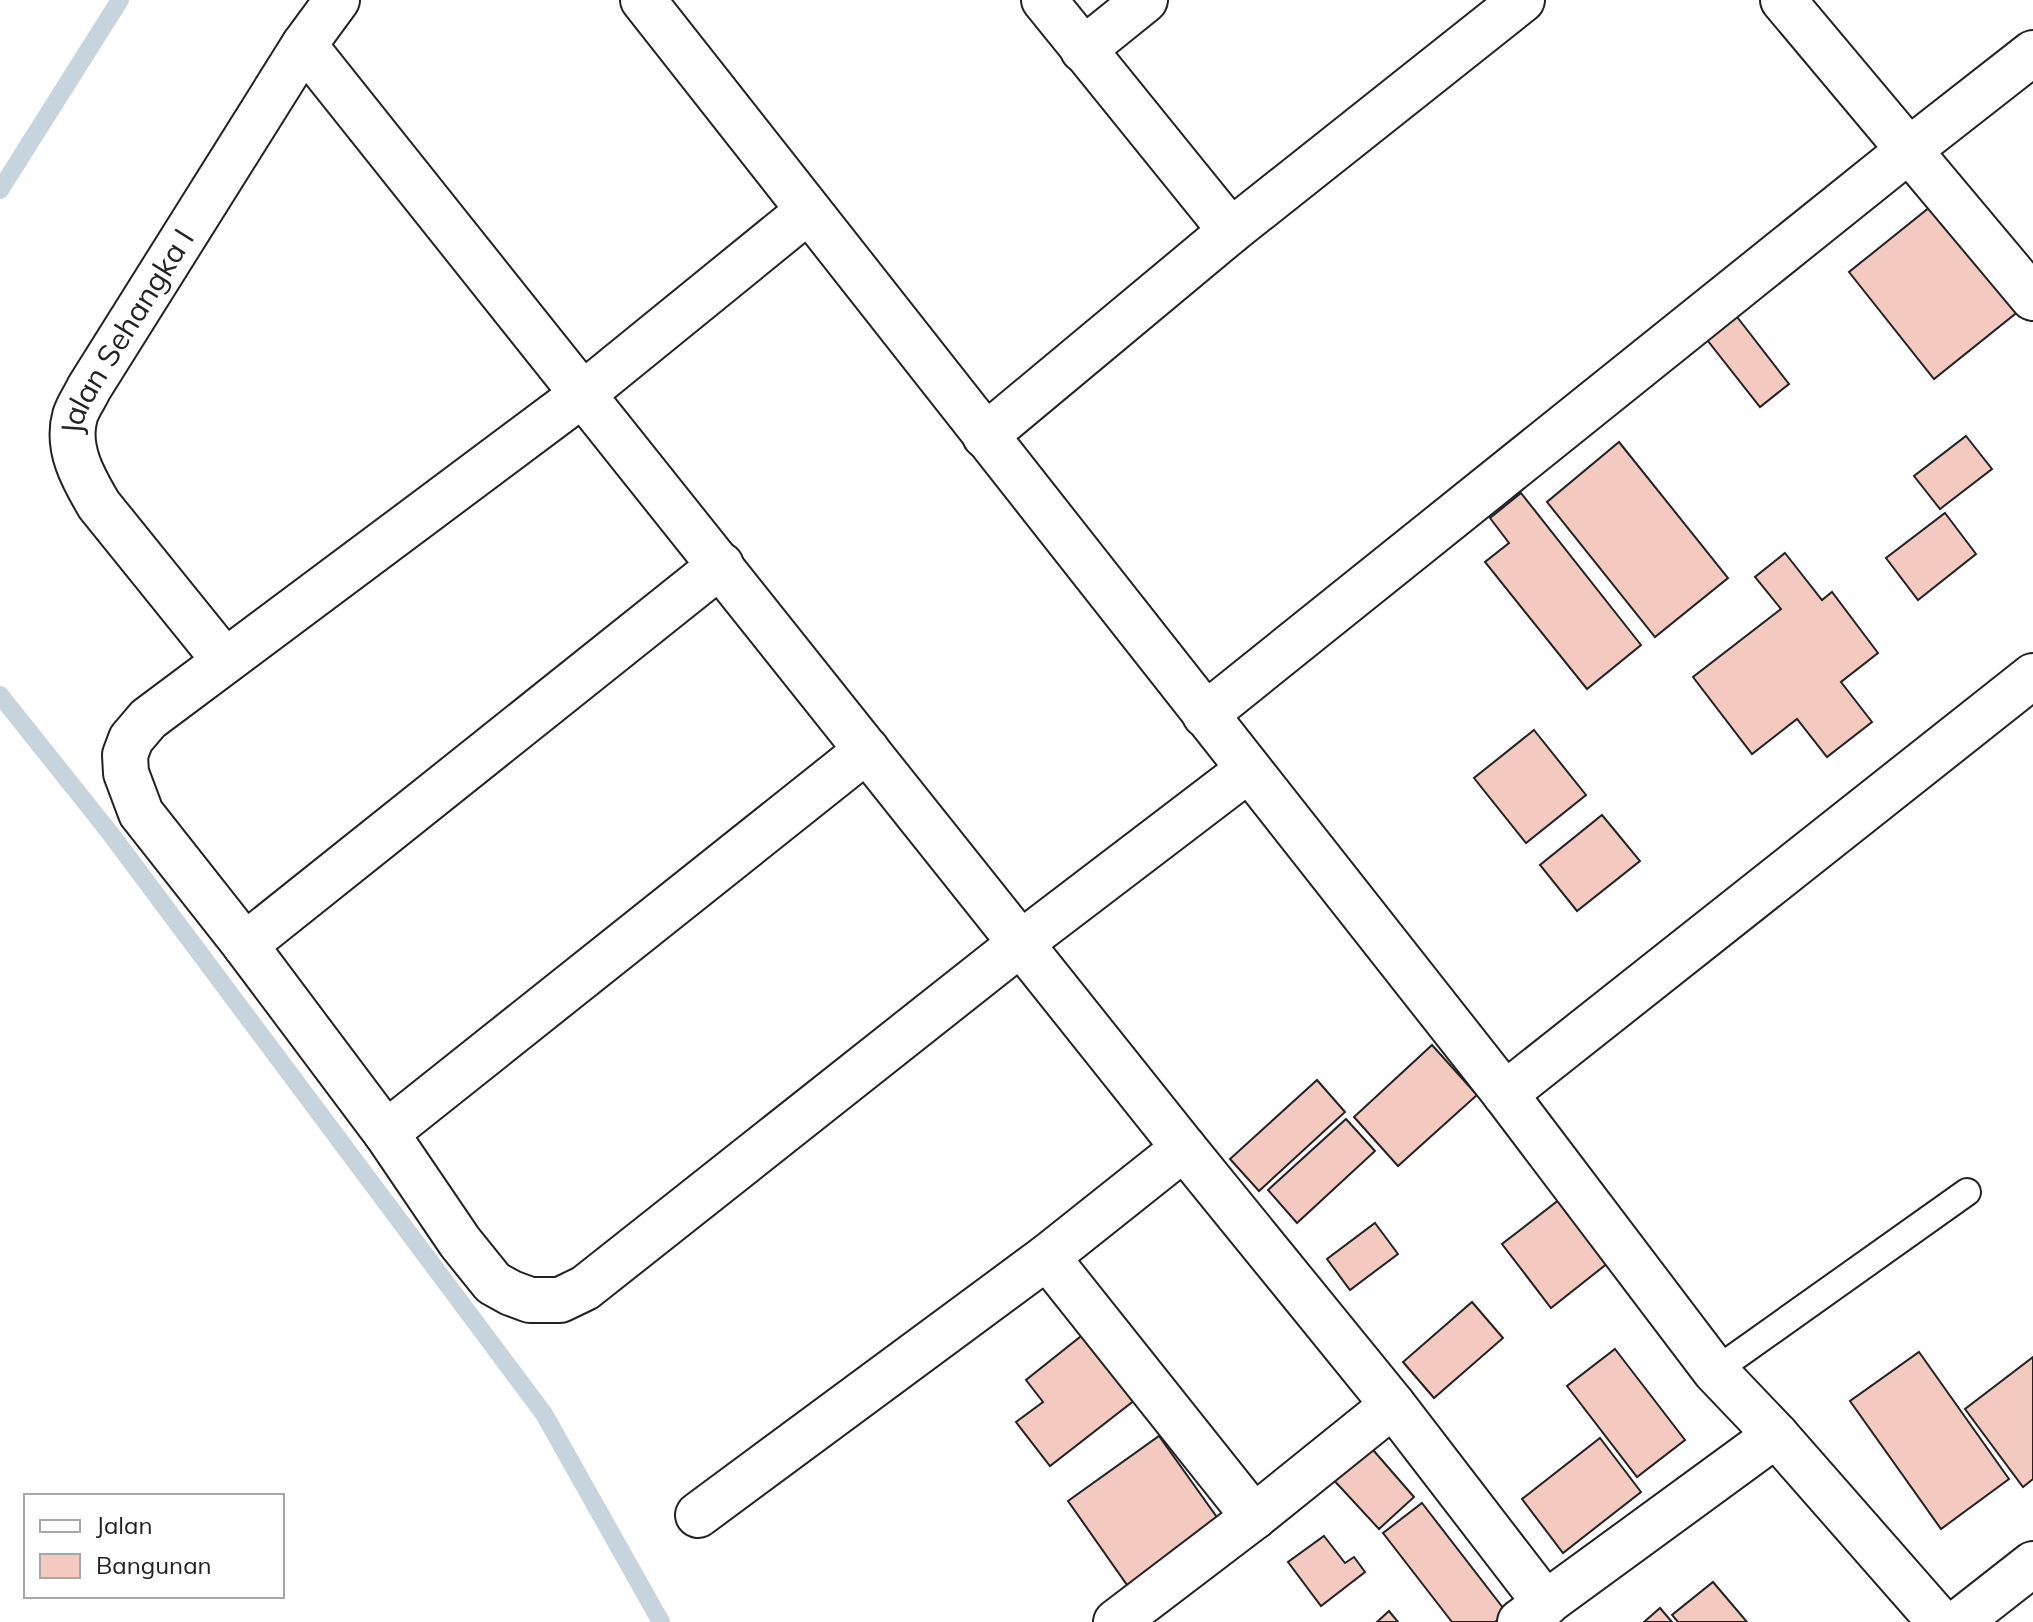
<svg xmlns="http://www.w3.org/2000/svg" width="2033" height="1622" font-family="Mulish,sans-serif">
	<rect width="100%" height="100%" fill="#fff"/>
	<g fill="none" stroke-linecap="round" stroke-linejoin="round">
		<g stroke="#c7d3dd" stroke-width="18">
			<polyline points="0,190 120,0"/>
			<polyline points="0,695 110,833 544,1414 661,1622"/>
		</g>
	</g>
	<g fill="#f3c9c0" stroke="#222" stroke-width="2">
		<polygon points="1940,199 2025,306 1934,379 1849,272"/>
		<polygon points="1734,313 1789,384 1760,407 1704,336"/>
		<polygon points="1966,436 1992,469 1940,509 1914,476"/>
		<polygon points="1619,442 1728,578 1655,637 1547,502"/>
		<polygon points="1521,493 1641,645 1587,689 1485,562 1509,543 1490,518"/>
		<polygon points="1945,513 1976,554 1918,600 1886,558"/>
		<polygon points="1785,553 1822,600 1832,592 1878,653 1841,682 1872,722 1827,757 1797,719 1752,754 1693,677 1781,609 1755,577"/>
		<polygon points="1534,730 1586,795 1526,843 1474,778"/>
		<polygon points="1602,815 1640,861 1577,911 1540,865"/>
		<polygon points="1432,1045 1477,1095 1398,1166 1354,1117"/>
		<polygon points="1317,1080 1345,1112 1259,1191 1230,1159"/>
		<polygon points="1346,1119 1375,1151 1297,1223 1268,1190"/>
		<polygon points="1564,1196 1613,1259 1551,1308 1502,1244"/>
		<polygon points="1375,1223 1398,1254 1350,1290 1327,1259"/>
		<polygon points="1472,1302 1503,1338 1434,1398 1403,1362"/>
		<polygon points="1090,1329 1140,1396 1050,1466 1016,1422 1043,1402 1026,1380"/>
		<polygon points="1615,1349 1685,1440 1637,1477 1567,1386"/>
		<polygon points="1919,1352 2009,1479 1941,1529 1850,1401"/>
		<polygon points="2033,1357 2033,1479 2023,1487 1965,1409"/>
		<polygon points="1159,1436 1224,1527 1132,1592 1068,1501"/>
		<polygon points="1600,1438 1641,1492 1563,1553 1522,1499"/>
		<polygon points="1367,1443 1414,1497 1379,1529 1330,1476"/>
		<polygon points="1422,1503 1507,1613 1495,1622 1452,1622 1383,1533"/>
		<polygon points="1324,1536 1345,1563 1354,1557 1365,1572 1321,1606 1288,1562"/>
		<polygon points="1713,1582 1747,1622 1678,1622 1672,1615"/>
		<polygon points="1660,1608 1672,1622 1644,1622"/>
		<polygon points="1389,1611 1398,1622 1377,1622"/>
	</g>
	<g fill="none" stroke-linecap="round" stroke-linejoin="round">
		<defs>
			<polyline id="service" points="1715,1371 1967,1192"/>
			<g id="minor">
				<polyline points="643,0 1505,1094 1715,1371 1776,1435 1940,1622"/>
				<polyline points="1044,0 1231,231"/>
				<polyline points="1783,0 2033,298"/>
				<polyline points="304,45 1184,1148 1393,1405 1546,1604"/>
				<polyline points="1083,50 1145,0"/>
				<polyline points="808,211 583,394 148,719 131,739 125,755 126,773 141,813 245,945 386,1133 460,1242 493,1283 511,1293 530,1300 560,1300 585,1288 1021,943 1248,770"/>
				<polyline points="985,436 1231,231 1522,0"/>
				<path id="s1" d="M225,661L99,505C83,478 66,448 75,416C78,406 85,397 89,388L304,45L337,0"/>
				<polyline points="1205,715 1909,150 2033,53"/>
				<polyline points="245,945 721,565"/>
				<polyline points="1505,1094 2033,676"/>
				<polyline points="386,1133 867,750"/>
				<polyline points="1047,1257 1254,1517"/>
				<polyline points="698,1515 1047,1257 1184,1148"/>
				<polyline points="1116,1622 1254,1517 1393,1405"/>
				<polyline points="1520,1622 1776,1435"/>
				<polyline points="1959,1622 2033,1564"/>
			</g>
		</defs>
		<use href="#service" stroke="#222" stroke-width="30"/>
		<use href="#minor" stroke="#222" stroke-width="48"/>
		<use href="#service" stroke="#fff" stroke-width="26"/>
		<use href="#minor" stroke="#fff" stroke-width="44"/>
	</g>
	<g text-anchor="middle" stroke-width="6" stroke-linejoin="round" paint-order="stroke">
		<g font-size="30" fill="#222" stroke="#fff">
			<text dy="10" stroke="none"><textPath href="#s1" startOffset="394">Jalan Sehangka I</textPath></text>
		</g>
	</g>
	<rect x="24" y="1494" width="260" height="104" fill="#ffffff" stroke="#a7a7a7" stroke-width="2"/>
	<rect x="40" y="1520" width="40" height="12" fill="#ffffff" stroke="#a7a7a7" stroke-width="2"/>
	<text x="96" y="1534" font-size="24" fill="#222222">Jalan</text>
	<rect x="40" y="1554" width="40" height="24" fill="#f3c9c0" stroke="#a7a7a7" stroke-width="2"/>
	<text x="96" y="1574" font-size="24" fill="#222222">Bangunan</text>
</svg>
